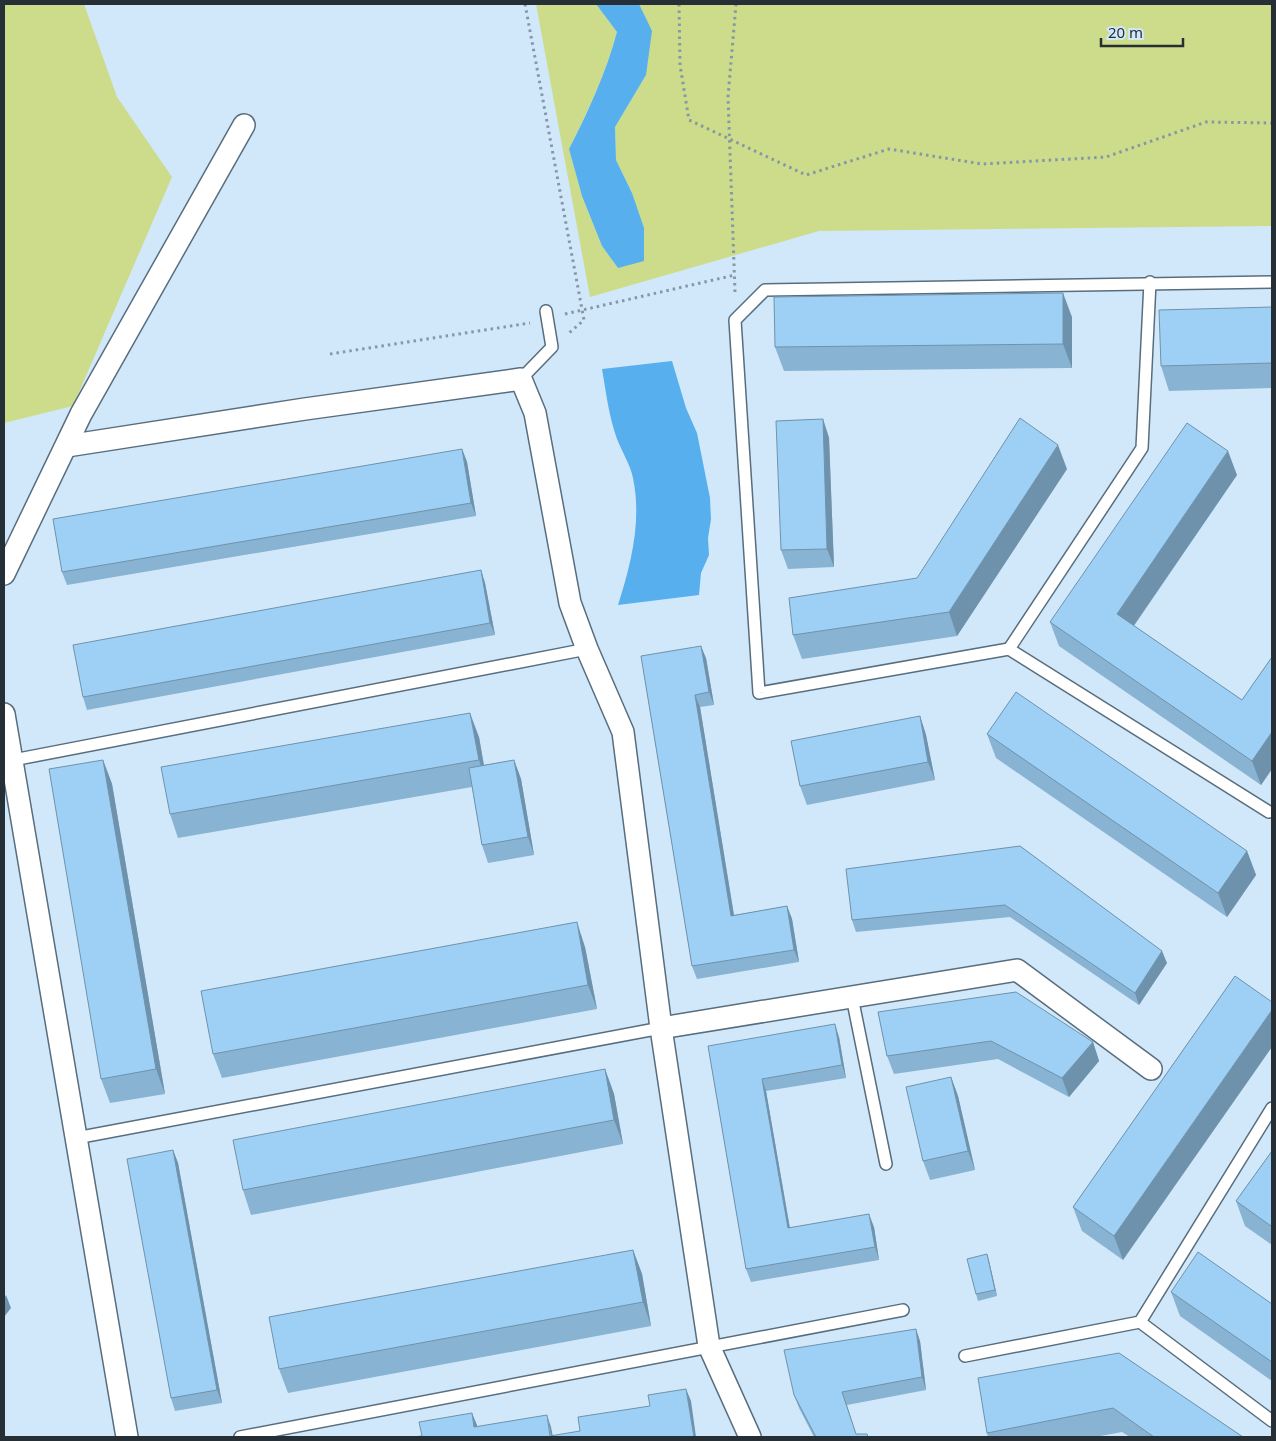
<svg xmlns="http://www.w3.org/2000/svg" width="1276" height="1441" font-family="'Noto Sans',sans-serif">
	<rect width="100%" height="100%" fill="#d1e8fb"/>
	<g fill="#ccdc8a">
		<polygon points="4,4 84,4 117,97 172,177 73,406 4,423"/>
		<path d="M536,4H596L617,32C606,73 588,111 569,149L582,196L602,246L618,268L632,193L616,160L615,127L646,75L641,9L639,4H1272V226L819,231L590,297Z"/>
	</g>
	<g fill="#57afed">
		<path d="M596,4H639L652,31L646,75L615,127L616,160L632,193L644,228V261L618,268L602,246L582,196L569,149C588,112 606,73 617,32Z"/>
		<path d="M672,361L686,408L697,433L710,498L711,519L708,538L709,555L701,573L699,595L618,605C631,564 642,521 633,478C630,464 622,452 617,439C609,417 606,392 602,369Z"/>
	</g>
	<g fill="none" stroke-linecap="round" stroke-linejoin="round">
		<defs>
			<g id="lane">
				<polyline points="521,379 552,347 546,311"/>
				<polyline points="1009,649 1142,448 1150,282"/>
				<polyline points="8,761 587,649"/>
				<polyline points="1269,812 1009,649 759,693 735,320 765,290 1272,282"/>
				<polyline points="852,997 886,1164"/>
				<polyline points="76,1138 661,1028"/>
				<polyline points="1140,1322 1272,1108"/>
				<polyline points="965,1356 1140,1322 1272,1421"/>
				<polyline points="240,1437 903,1310"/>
			</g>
			<g id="street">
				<polyline points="67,446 305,409 521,379 535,413 570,603 587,649 623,732 661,1028 709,1346 750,1437"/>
				<polyline points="4,574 81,414 244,125"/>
				<polyline points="4,714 127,1437"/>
				<polyline points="661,1028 1017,970 1151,1069"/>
			</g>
		</defs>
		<use href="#lane" stroke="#586d7d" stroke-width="14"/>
		<use href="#street" stroke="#586d7d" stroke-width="24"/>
		<g stroke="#8697a5" stroke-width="3" stroke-dasharray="2.5 4" stroke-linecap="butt">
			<polyline points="525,4 584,320 569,333"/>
			<polyline points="679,4 680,65 689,120 806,175 889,149 982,164 1106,157 1206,122 1272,123"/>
			<polyline points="735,292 728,97 736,4"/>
			<polyline points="565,314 735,275"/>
			<polyline points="330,354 530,323"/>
		</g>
		<use href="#lane" stroke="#fff" stroke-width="11"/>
		<use href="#street" stroke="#fff" stroke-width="21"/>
	</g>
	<g fill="#88b3d3">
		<polygon points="1272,307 1272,388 1169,391 1161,366"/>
		<polygon points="1072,317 1072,368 784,371 775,347"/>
		<polygon points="823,419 829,438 834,567 788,569 781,550"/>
		<polygon points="462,449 467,462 476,516 67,585 62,572"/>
		<polygon points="1067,469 957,636 802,659 793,635 917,578"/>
		<polygon points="1237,475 1134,626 1242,700 1272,657 1272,769 1261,785 1059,646 1050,622"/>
		<polygon points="481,570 485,583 495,635 87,710 83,697"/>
		<polygon points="641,656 706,658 714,705 700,707 734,915 787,906 792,919 799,962 697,979 692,966"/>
		<polygon points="920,716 926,735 935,780 807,805 800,786"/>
		<polygon points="987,734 1247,851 1256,875 1227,917 996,758"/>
		<polygon points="479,737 484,765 514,760 521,779 534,855 488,863 482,845 472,787 178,838 170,814"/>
		<polygon points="103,760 112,784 165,1094 110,1103 101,1079"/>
		<polygon points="1020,846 1167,963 1139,1005 1010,917 856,932 852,920"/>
		<polygon points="585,947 597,1009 222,1078 213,1054"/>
		<polygon points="1235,976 1123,1260 1082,1231 1073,1207"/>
		<polygon points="878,1012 1093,1042 1099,1061 1069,1097 998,1059 894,1074 887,1056"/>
		<polygon points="839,1037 846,1078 766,1091 790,1228 874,1227 879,1260 751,1282 746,1269 708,1046"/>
		<polygon points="605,1069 614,1094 623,1144 251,1215 243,1190"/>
		<polygon points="951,1077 958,1096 975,1170 930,1180 923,1161"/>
		<polygon points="173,1150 178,1163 222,1403 175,1411 171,1398"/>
		<polygon points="1272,1151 1272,1245 1245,1226 1236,1201"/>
		<polygon points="633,1250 642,1274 651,1326 288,1393 279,1369"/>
		<polygon points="987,1254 989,1261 997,1296 978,1301 976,1294"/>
		<polygon points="1171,1292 1272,1304 1272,1381 1180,1316"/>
		<polygon points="920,1341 926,1390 847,1405 856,1434 867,1434 868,1437 814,1437 799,1408 794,1395"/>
		<polygon points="1119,1353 1243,1437 1130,1437 1122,1432 1095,1437 988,1437 987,1433"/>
	</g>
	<g fill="#6f92ac">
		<polygon points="1063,293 1072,317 1072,368 1063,344"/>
		<polygon points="823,419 829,438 834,567 827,549"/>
		<polygon points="1058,445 1067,469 957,636 949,612"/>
		<polygon points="462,449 467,462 476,516 471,503"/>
		<polygon points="1228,451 1237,475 1125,638 1117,614"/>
		<polygon points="481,570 485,583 495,635 490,623"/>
		<polygon points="701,646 706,658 714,705 709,692"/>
		<polygon points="695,695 700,707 736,928 731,916"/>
		<polygon points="470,713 479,737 487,784 479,760"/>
		<polygon points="920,716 926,735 935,780 928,762"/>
		<polygon points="1272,732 1272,769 1261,785 1252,761"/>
		<polygon points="103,760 112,784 165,1094 156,1069"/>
		<polygon points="514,760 521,779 534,855 528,837"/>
		<polygon points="1247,851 1256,875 1227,917 1218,893"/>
		<polygon points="787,906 792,919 799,962 794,950"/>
		<polygon points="577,922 585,947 597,1009 588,985"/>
		<polygon points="1162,951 1167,963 1139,1005 1135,993"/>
		<polygon points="1272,1010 1272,1047 1123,1260 1114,1236"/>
		<polygon points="835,1024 839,1037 846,1078 842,1065"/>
		<polygon points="1093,1042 1099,1061 1069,1097 1062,1078"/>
		<polygon points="605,1069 614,1094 623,1144 614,1120"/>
		<polygon points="951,1077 958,1096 975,1170 968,1151"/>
		<polygon points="762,1079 766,1091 792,1241 788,1228"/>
		<polygon points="173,1150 178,1163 222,1403 217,1390"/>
		<polygon points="869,1214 874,1227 879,1260 875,1247"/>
		<polygon points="633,1250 642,1274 651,1326 643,1302"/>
		<polygon points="987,1254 989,1261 997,1296 995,1290"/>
		<polygon points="6,1295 11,1308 4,1317 4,1299"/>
		<polygon points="916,1329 920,1341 926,1390 922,1377"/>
		<polygon points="686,1389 691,1401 696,1437 694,1437"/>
		<polygon points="472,1413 477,1425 478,1437 474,1427"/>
		<polygon points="547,1415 551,1427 553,1437 551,1437"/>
	</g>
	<g fill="#9ed0f5" stroke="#6f92ac">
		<polygon points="1063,293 1063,344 775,347 774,297"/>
		<polygon points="1272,307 1272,363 1161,366 1159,310"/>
		<polygon points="1020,418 1058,445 949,612 793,635 789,598 917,578"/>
		<polygon points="823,419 827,549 781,550 776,421"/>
		<polygon points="1187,423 1228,451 1117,614 1242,700 1272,657 1272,732 1252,761 1050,622"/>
		<polygon points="462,449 471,503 62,572 53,519"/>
		<polygon points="481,570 490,623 83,697 73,645"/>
		<polygon points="701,646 709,692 695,695 731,916 787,906 794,950 692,966 641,656"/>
		<polygon points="1016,692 1247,851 1218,893 987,734"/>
		<polygon points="470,713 479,760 170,814 161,767"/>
		<polygon points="920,716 928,762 800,786 791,741"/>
		<polygon points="103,760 156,1069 101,1079 49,769"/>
		<polygon points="514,760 528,837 482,845 469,768"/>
		<polygon points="1020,846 1162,951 1135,993 1005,905 852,920 846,869"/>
		<polygon points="577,922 588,985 213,1054 201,991"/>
		<polygon points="1235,976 1272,1002 1272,1010 1114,1236 1073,1207"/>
		<polygon points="1016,992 1093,1042 1062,1078 991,1041 887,1056 878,1012"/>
		<polygon points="835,1024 842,1065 762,1079 788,1228 869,1214 875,1247 746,1269 708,1046"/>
		<polygon points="605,1069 614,1120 243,1190 233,1140"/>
		<polygon points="951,1077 968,1151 923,1161 906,1087"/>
		<polygon points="173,1150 217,1390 171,1398 127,1159"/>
		<polygon points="1272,1151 1272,1223 1271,1226 1236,1201"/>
		<polygon points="633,1250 643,1302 279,1369 269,1317"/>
		<polygon points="1198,1252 1272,1304 1272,1362 1171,1292"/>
		<polygon points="987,1254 995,1290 976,1294 967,1259"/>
		<polygon points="916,1329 922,1377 842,1392 856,1434 867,1434 868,1437 816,1437 794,1395 784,1350"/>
		<polygon points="1119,1353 1243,1437 1154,1437 1113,1408 987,1433 978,1378"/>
		<polygon points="686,1389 694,1437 412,1437 422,1436 419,1422 472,1413 474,1427 547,1415 550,1436 580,1431 578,1417 650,1406 648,1395"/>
	</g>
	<rect width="1276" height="1441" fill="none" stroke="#262f36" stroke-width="10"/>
	<path d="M1101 38v8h82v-8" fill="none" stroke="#262f36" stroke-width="2.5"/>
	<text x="1108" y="38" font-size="15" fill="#262f36" stroke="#d1e8fb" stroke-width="4" paint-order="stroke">20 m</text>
</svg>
